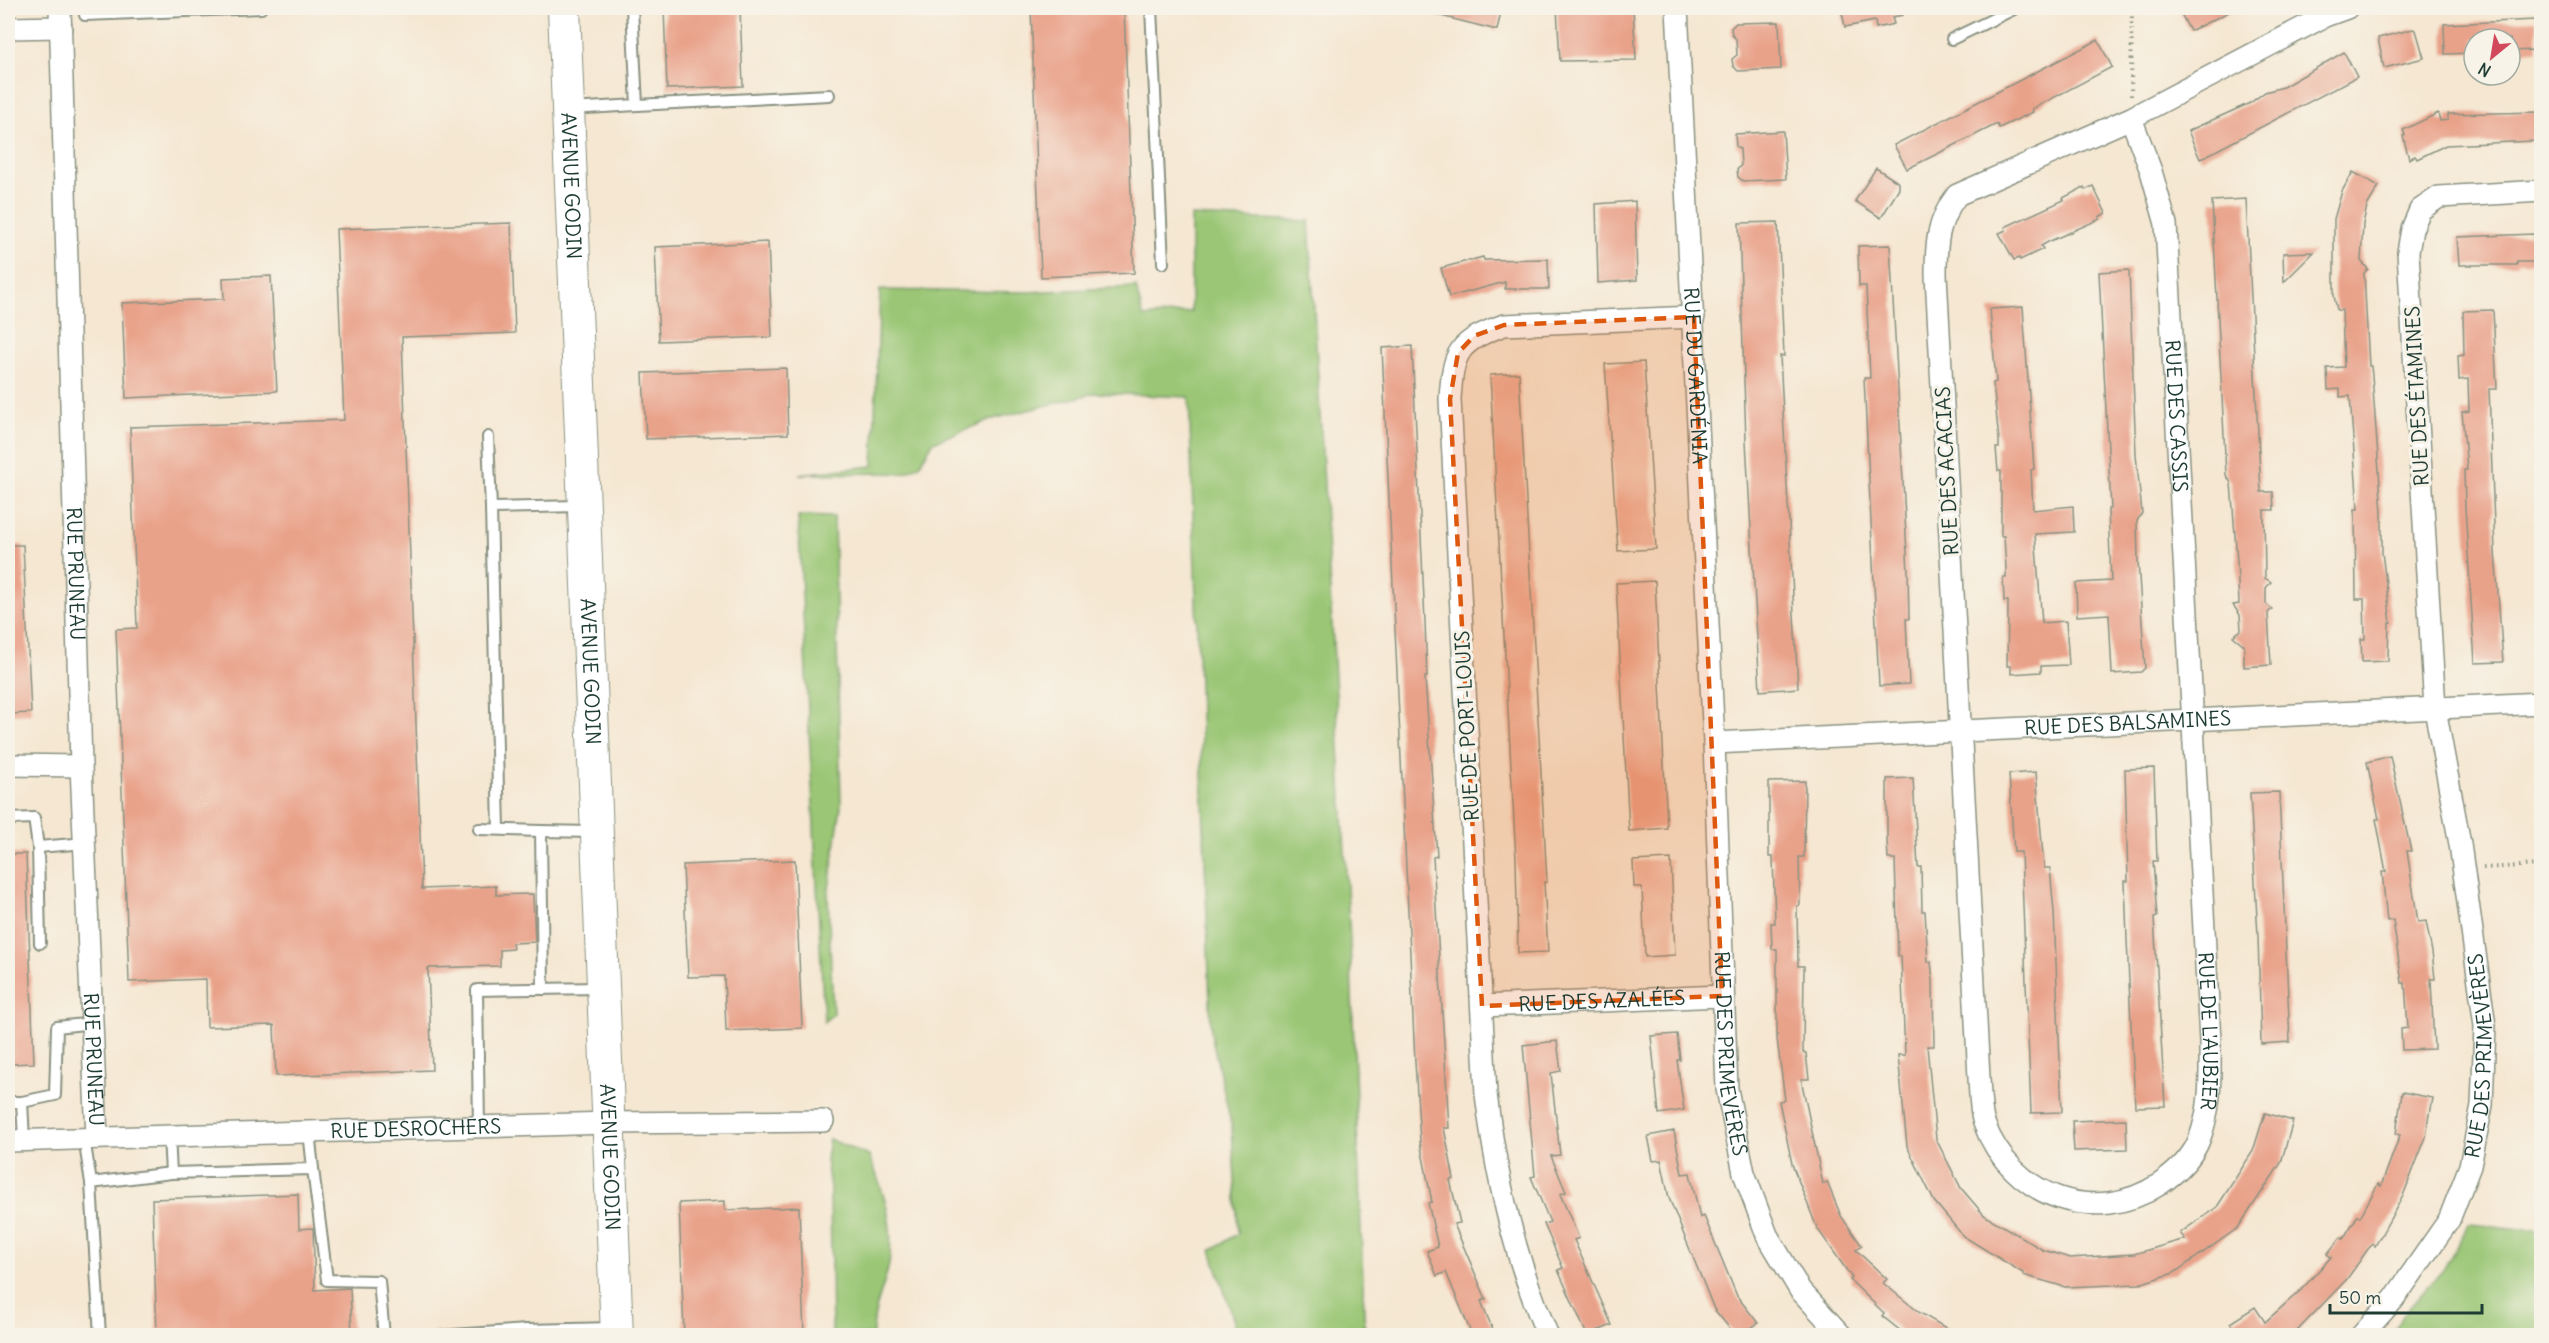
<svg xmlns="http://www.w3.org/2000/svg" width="2549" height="1343" font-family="Delius,sans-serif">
	<rect width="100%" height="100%" fill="#f7f3e8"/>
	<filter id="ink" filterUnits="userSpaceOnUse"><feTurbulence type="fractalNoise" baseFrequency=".0167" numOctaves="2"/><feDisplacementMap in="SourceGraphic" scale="12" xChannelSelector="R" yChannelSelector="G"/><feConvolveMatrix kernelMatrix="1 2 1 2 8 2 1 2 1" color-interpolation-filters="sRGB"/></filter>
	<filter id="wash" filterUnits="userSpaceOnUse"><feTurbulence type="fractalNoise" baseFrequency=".008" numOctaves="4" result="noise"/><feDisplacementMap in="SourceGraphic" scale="24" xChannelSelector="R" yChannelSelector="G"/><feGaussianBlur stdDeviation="1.35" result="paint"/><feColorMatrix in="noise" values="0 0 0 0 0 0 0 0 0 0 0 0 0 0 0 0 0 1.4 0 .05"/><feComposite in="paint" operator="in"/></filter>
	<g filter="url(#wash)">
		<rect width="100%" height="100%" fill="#f5e7d1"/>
		<g fill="#9ac674" stroke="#5c8254" stroke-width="1.5">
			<polygon points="1191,216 1309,221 1350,940 1365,1335 1235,1335 1234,1321 1211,1250 1238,1234 1232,1128 1211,1033 1189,397 1095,393 993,419 933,442 920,465 904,473 799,474 873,466 880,290 1027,292 1136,287 1143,317 1191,312"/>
			<polygon points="798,516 834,517 841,806 828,895 833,1014 824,1022"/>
			<path d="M829,1139L869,1156C884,1191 895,1225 889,1264C884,1289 872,1310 873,1335H832L830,1188L826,1160Z"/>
			<polygon points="2469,1224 2541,1231 2541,1335 2392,1335 2403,1315 2443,1270"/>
		</g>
		<g id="blocks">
			<g fill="#e9a28a">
				<polygon points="664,8 740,8 743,86 667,89"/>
				<polygon points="1031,8 1124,8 1134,273 1041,277"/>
				<polygon points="1430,8 1502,8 1497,30 1429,13"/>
				<polygon points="1557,8 1633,8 1636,60 1560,61"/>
				<polygon points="1841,8 1903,8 1903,15 1892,17 1894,24 1876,28 1875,21 1845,27"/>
				<polygon points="2178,8 2237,8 2190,31"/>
				<polygon points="2536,20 2537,50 2510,51 2510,39 2474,39 2474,53 2445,54 2444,24"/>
				<polygon points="1779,22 1781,69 1738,71 1733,66 1732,59 1737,55 1736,39 1732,35 1731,28 1736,23"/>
				<polygon points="2413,29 2416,30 2424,58 2384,68 2378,38"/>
				<polygon points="2098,40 2112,67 2032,109 2033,112 1999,128 1997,124 1907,169 1894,145"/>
				<polygon points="2344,52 2357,77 2200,159 2188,131 2250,103 2265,92 2283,87"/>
				<polygon points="2541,112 2541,139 2535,141 2446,145 2417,159 2415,156 2409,159 2403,136 2405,135 2403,130 2438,113 2440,121 2448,120 2448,114"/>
				<polygon points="1783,131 1786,179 1743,181 1738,177 1737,170 1741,165 1740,149 1736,146 1735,134"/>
				<polygon points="1876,168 1899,183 1899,189 1881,218 1855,201"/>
				<polygon points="2353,172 2379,186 2367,206 2363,224 2361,261 2368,269 2364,273 2369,366 2371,366 2372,375 2382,513 2382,552 2391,623 2389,623 2388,661 2362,662 2361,639 2365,639 2364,599 2356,599 2355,509 2358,509 2350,396 2340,397 2340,389 2328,390 2327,368 2344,367 2342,310 2337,310 2334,296 2334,219 2342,191"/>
				<polygon points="2093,186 2106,213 2099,217 2100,219 2048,242 2041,246 2043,249 2020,260 2019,258 2014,260 1999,233 2006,230 2005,227 2064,200 2063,198 2084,187 2085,190"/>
				<polygon points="2246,199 2261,492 2273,492 2274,510 2264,510 2265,578 2271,582 2266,588 2266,604 2272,609 2268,613 2271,665 2244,667 2244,645 2233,636 2241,630 2240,615 2233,605 2239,604 2237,561 2231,483 2226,475 2212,201"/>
				<polygon points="1635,201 1637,280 1598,283 1596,204"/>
				<polygon points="1778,222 1784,356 1780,356 1798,688 1760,691 1746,441 1739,223"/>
				<polygon points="511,223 515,333 402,337 422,889 496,886 496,895 533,894 535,942 512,943 513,949 500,950 500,966 428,968 432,1070 276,1076 274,1025 207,1027 206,979 129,982 116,629 137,628 130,427 344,420 336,229"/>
				<polygon points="2534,234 2535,262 2517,262 2517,265 2459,265 2457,237"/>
				<polygon points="768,242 772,337 659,341 655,247"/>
				<polygon points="1890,245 1908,572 1909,619 1906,619 1909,684 1879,686 1864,378 1870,378 1866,286 1859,286 1858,246"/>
				<polygon points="2314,252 2284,282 2283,253"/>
				<polygon points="1483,257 1484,260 1548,259 1549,289 1505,289 1505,282 1449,297 1441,268"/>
				<polygon points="2129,270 2136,455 2142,513 2137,521 2138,561 2145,668 2141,672 2112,674 2109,614 2077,616 2076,583 2111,581 2108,509 2111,509 2099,272"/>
				<polygon points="271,276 277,391 126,398 122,303 224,299 223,278"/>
				<polygon points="2023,307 2034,469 2031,470 2033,510 2073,506 2074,532 2035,534 2042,623 2066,621 2069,665 2041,666 2041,672 2011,674 2011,666 2007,666 2008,609 2008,601 2004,601 2003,577 2006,577 2006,569 2004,536 2001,536 2001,471 1998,471 1996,448 1999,448 1999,440 1993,383 1996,382 1990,309"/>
				<polygon points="2493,310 2497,389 2489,389 2495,552 2503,662 2475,663 2465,507 2464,470 2467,470 2462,412 2469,411 2468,379 2459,380 2458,356 2464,355 2463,311"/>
				<polygon points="1412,346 1425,621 1427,677 1425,677 1437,856 1433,857 1449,1128 1444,1128 1454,1179 1450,1180 1460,1223 1454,1224 1486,1299 1481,1301 1495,1335 1472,1335 1446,1272 1437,1276 1427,1251 1438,1247 1428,1203 1432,1202 1420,1142 1415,1062 1382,348"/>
				<polygon points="1644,362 1656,549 1618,551 1605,364"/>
				<polygon points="786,368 788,434 646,439 643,373"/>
				<polygon points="1519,373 1547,882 1544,882 1548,952 1518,953 1516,860 1490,375"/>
				<polygon points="8,545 23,545 31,713 8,714"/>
				<polygon points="1655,581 1667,828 1629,831 1616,583"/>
				<polygon points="2390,756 2411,851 2407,851 2418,922 2426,921 2432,952 2435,979 2431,979 2434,1049 2402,1050 2401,1029 2408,1028 2405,983 2402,983 2393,920 2387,921 2382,872 2386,872 2376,819 2379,819 2367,762"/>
				<polygon points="2154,768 2157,861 2153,861 2157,917 2154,918 2165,1106 2135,1107 2127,940 2125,881 2128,881 2125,769"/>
				<polygon points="2036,772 2044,868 2050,868 2054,912 2062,1112 2031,1113 2021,852 2014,852 2009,774"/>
				<polygon points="1913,778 1918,867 1921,867 1922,911 1925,911 1928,962 1931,962 1933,981 1934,1046 1927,1046 1936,1139 1961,1188 1984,1215 2043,1250 2070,1258 2134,1254 2185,1239 2180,1233 2217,1207 2253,1151 2265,1113 2293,1121 2281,1163 2238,1228 2174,1273 2139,1284 2065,1287 2023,1275 2023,1273 1963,1236 1934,1201 1907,1146 1898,1055 1905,1055 1901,956 1898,956 1895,859 1888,859 1887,839 1887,779"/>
				<polygon points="1805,781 1804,857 1799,857 1800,905 1797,906 1798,966 1804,966 1803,1053 1806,1053 1809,1079 1801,1079 1823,1184 1827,1182 1841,1216 1862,1246 1856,1250 1887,1279 1883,1283 1920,1313 1958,1335 1906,1335 1882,1316 1884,1313 1850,1280 1852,1278 1817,1228 1792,1164 1779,1101 1785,1100 1777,1039 1777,949 1772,949 1771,923 1775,923 1773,857 1769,857 1769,782"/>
				<polygon points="2279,792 2290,1042 2261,1044 2258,936 2250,793"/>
				<polygon points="8,854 26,854 34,1063 8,1064"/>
				<polygon points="1671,859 1675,955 1645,957 1642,887 1634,887 1633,861"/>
				<polygon points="795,860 802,1028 726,1031 724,976 688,977 683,865"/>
				<polygon points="1677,1034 1680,1060 1677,1060 1684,1110 1659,1114 1651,1036"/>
				<polygon points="1557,1041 1561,1071 1551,1073 1560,1155 1551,1156 1566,1192 1560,1194 1579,1238 1574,1240 1612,1325 1587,1335 1558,1270 1563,1268 1544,1224 1550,1222 1531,1177 1535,1176 1523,1045"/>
				<polygon points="2402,1092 2433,1098 2426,1137 2403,1196 2375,1246 2373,1244 2368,1249 2347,1279 2293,1335 2238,1335 2230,1323 2255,1307 2265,1322 2301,1290 2331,1257 2327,1254 2341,1237 2343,1239 2358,1215 2360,1217 2378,1184 2381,1186 2400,1135 2396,1134"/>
				<polygon points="2126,1119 2127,1149 2074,1151 2072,1121"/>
				<polygon points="1674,1131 1682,1174 1690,1173 1700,1218 1704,1216 1737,1296 1758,1323 1741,1335 1735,1335 1714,1309 1669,1198 1661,1160 1653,1161 1648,1136"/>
				<polygon points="298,1194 299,1229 313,1228 315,1290 350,1288 352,1335 157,1335 152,1199"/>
				<polygon points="725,1201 725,1210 799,1207 804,1335 684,1335 679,1203"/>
			</g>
		</g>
	</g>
	<g filter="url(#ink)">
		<use href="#blocks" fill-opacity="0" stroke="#8a9282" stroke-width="1.5"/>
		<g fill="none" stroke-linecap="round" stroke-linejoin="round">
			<defs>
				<g id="lane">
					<polyline points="1151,8 1163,263"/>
					<polyline points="85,15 261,8"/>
					<polyline points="1952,39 2016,8"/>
					<polyline points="637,105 829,95"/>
					<polyline points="570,109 637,105 632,8"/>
					<polyline points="488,437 491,508"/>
					<polyline points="8,819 34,818 38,847 86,843"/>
					<polyline points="479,829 541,831"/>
					<polyline points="499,829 491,508 580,506"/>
					<polyline points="38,847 40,943"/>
					<polyline points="543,989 541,831 593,832"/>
					<polyline points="8,1102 22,1102 24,1140"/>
					<polyline points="22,1102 55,1095 57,1027 93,1023"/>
					<polyline points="479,1127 477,990 601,988"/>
					<polyline points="309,1131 313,1169"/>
					<polyline points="169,1135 171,1173"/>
					<polyline points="84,1138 91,1183 100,1336"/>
					<polyline points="91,1183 171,1173 313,1169 327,1280 379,1281 384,1336"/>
					<polyline points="527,1330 614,1328"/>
					<polyline points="437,1336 527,1330 527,1336"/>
				</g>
				<g id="street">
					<path id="s1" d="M60,8L81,766L97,1138"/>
					<path id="s2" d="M1677,8L1714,743L1727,1089L1744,1173L1767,1235L1800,1290L1842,1336"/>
					<polyline points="8,28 61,27"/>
					<path id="s3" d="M2131,118L2151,171L2166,224L2210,1041C2210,1075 2212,1107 2199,1140C2192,1158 2176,1173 2160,1184C2095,1227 2011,1197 1984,1123C1981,1115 1981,1105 1980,1096L1936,275C1936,244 1937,221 1957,195L2131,118L2325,16L2347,8"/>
					<path id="s4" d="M1714,743L2542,703"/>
					<polyline points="8,765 81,766"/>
					<path id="s5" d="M1482,1006L1722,996"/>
					<path id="s6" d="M8,1141L608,1123L823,1121"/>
					<path d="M1548,1336C1514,1257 1496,1178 1486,1094L1450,399C1453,351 1458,342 1504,325L1694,317"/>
					<path id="s7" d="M2361,1336L2394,1299L2449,1220L2470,1166L2482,1105L2485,1026L2460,844L2435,709L2408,252L2412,229L2420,210L2439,197L2542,191"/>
				</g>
				<g id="secondary">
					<path id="s8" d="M564,8L617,1336"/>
				</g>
			</defs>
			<use href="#lane" stroke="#8a9282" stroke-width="14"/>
			<use href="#street" stroke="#8a9282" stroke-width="24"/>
			<use href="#secondary" stroke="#8a9282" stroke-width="34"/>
			<g stroke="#8a9282" stroke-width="4" stroke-dasharray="1.5 4.5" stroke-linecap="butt">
				<polyline points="2131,96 2132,8"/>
				<polyline points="2483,868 2540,865 2542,870"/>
			</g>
			<use href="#lane" stroke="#fff" stroke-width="10"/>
			<use href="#street" stroke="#fff" stroke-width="21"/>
			<use href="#secondary" stroke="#fff" stroke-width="32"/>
		</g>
	</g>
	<path fill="#de580e" fill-opacity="0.2" stroke="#de580e" stroke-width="4.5" stroke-dasharray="12 8" stroke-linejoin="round" d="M1694,317L1722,996L1482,1006L1450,399L1458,353L1474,336L1504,325Z"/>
	<g text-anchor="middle" stroke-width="6" stroke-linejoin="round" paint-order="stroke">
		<g font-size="20" fill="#1f3d34" stroke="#f7f3e8">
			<text dy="7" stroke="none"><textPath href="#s8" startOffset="178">AVENUE GODIN</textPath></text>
			<text dy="7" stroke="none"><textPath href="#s2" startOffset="368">RUE DU GARDÉNIA</textPath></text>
			<text transform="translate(2417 396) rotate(-93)" y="7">RUE DES ÉTAMINES</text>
			<text dy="7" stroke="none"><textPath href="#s3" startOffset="304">RUE DES CASSIS</textPath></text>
			<text transform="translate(1947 471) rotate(-93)" y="7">RUE DES ACACIAS</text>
			<text dy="7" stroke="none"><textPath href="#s1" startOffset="566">RUE PRUNEAU</textPath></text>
			<text dy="7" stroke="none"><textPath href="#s8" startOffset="664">AVENUE GODIN</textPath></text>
			<text dy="7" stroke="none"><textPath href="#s4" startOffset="414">RUE DES BALSAMINES</textPath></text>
			<text transform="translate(1467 726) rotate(-93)" y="7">RUE DE PORT-LOUIS</text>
			<text dy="7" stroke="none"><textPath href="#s5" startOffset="120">RUE DES AZALÉES</textPath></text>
			<text dy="7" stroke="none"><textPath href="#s3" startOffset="920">RUE DE L'AUBIER</textPath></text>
			<text dy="7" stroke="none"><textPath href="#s2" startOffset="1047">RUE DES PRIMEVÈRES</textPath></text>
			<text dy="7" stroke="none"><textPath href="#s7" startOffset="315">RUE DES PRIMEVÈRES</textPath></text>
			<text dy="7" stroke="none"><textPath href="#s1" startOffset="1052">RUE PRUNEAU</textPath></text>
			<text dy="7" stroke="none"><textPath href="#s6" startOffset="408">RUE DESROCHERS</textPath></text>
			<text dy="7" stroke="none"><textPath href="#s8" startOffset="1150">AVENUE GODIN</textPath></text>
		</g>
	</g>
	<rect width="2549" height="1343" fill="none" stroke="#f7f3e8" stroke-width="30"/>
	<g transform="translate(2492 57) rotate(210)"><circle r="28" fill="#f7f3e8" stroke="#a1aaa0" stroke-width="1.5"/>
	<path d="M0-4.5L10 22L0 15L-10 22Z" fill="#d1495b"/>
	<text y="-9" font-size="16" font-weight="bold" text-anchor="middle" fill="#1f3d34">N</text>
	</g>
	<path d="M2330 1304v9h152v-9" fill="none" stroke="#1f3d34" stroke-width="3"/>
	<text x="2339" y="1304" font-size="18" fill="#1f3d34" stroke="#f7f3e8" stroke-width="4.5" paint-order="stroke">50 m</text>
</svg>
